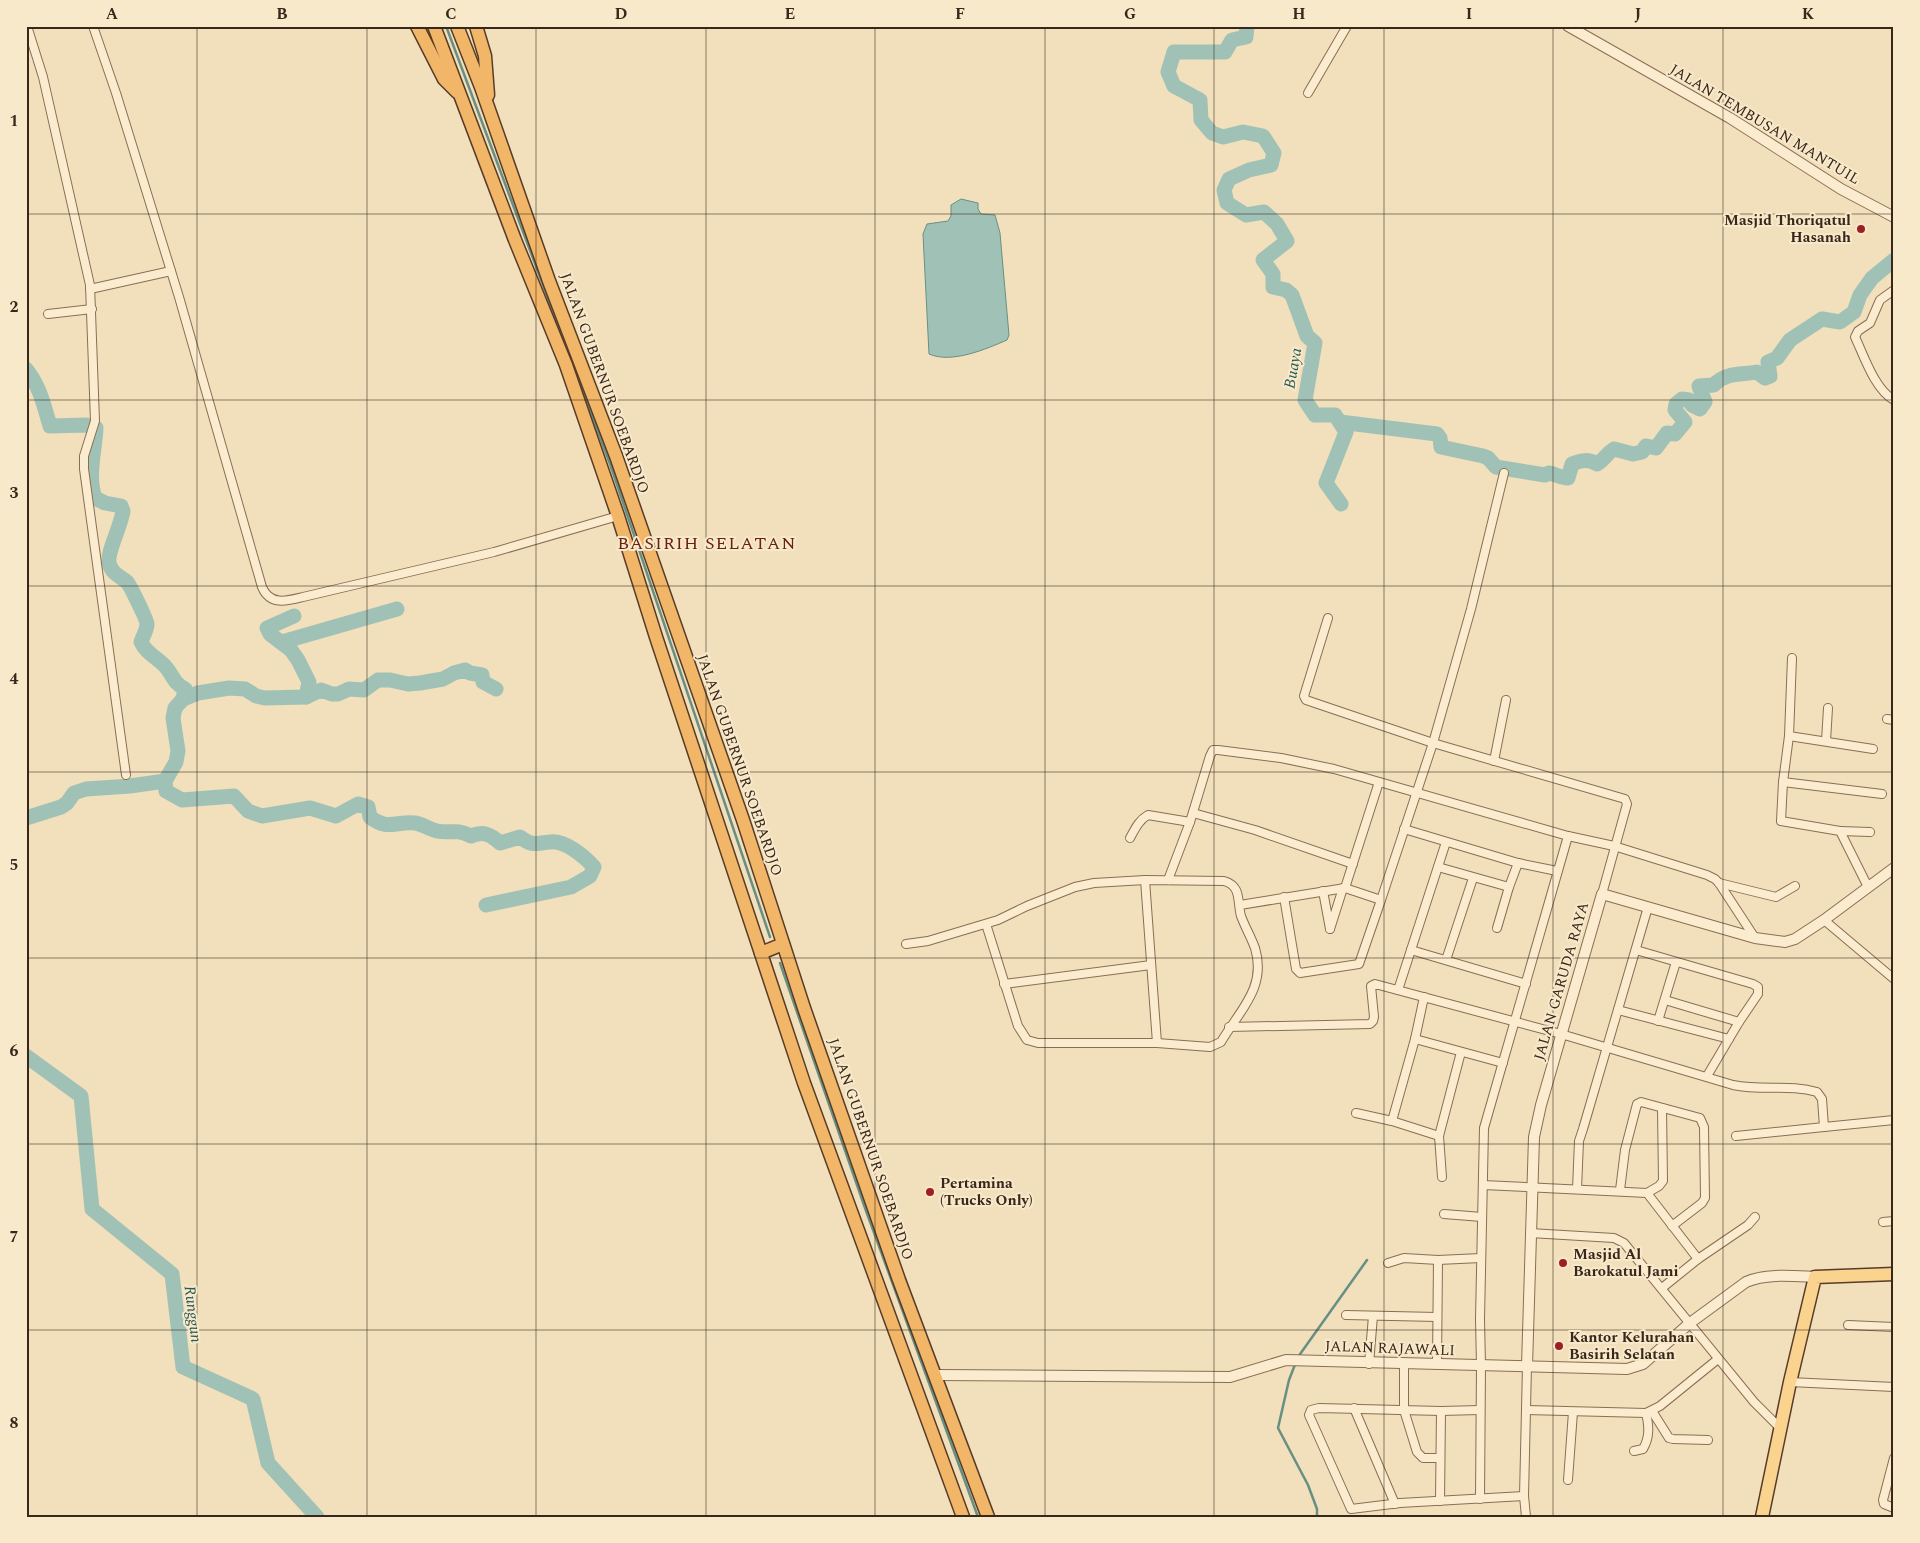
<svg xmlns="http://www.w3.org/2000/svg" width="1920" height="1543" font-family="Spectral,serif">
	<rect width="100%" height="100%" fill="#f2dfbb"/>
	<path fill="#a0c2b6" stroke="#679084" d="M961,199L978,203V209L981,214L995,215L1000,233L1009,335L1007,340C986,349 952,364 929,354L923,234L927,224L948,221L951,216V205Z"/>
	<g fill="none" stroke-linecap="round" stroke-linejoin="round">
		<g stroke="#679084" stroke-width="2.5">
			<polyline points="446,26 610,464 770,937"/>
			<polyline points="780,963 865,1208 978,1517"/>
			<polyline points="1298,1357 1367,1260"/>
			<polyline points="1296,1362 1289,1380 1278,1428 1308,1485 1317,1509 1317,1517"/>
		</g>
		<g stroke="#a0c2b6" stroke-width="15">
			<polyline points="1247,26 1246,37 1232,40 1225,52 1174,52 1168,72 1174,86 1200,100 1201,120 1212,133 1223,137 1243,132 1263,136 1274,153 1271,165 1249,170 1229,179 1224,190 1227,203 1246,215 1264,212 1277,224 1287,241 1263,260 1273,274 1273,287 1286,290 1292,295 1307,336 1315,343 1305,400 1315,415 1335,415 1346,432 1326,483 1341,504"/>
			<path d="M26,369C40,386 44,406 50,426L87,425L96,428C95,451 87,476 95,498L105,503L121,506L123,511C121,526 107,552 109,563C112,574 120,576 127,582C130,585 147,620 147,624C147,630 143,636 141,642C146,653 156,657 164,665C173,674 172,682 185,689L183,699L175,708L173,718L178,751L176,762L165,781L166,791L182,800L234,796L248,811L262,816L310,808L336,816L358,804L368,807L370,817C388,831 396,821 415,823C422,824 429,829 437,831C451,834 455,828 471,836C483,831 490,834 500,843L520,837C533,847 536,843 550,842C565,840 584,856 594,867L590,876L571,887L486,905"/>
			<path d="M1340,422L1437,434L1440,438L1441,447L1483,456L1488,458L1496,467L1545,475L1549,473C1556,474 1560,478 1568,478L1572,464C1582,460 1588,459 1597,464C1604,460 1606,454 1614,449L1633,454L1642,452L1646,446L1656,448L1667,433L1675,434L1685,422L1675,410L1676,404L1682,399L1689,400L1692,405L1700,409L1705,402L1699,386L1714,385C1725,372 1742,375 1757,372L1765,378L1770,376L1768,362L1777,358L1790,340L1822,319L1840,322L1854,312L1860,295L1872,278L1894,260"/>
			<polyline points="294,616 267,628 270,634 291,650 298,660 309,682 306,697"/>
			<polyline points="282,642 397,609"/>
			<polyline points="183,699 198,693 229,688 245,689 256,696 265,698 306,697 321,690 332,694 338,694 349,689 364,690 378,680 390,680 408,684 420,683 443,679 454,673 465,670 470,673 482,675 483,682 496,689"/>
			<polyline points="26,818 61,807 67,803 74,793 86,789 130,786 165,781"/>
			<polyline points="26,1056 81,1096 92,1209 172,1274 183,1367 253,1399 268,1463 317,1517"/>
		</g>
		<defs>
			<g id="minor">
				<polyline points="27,26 43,77 90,285 95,421 84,456 84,469 126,775"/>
				<path d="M93,26L116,93L179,297L262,587C270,606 287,601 303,597L494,552L618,516"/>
				<polyline points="1308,93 1347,26"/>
				<polyline points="90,289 171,271"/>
				<path d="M1894,290L1880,300L1870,323L1858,331L1855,337C1864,356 1875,390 1894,400"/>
				<polyline points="48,314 92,309"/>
				<polyline points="1328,618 1304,696 1306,700 1433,743 1625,799 1627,804 1602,894"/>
				<polyline points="1792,658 1789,736 1783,782 1781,821 1840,831 1868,887"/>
				<polyline points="1887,719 1894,720"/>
				<polyline points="1789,736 1873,749"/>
				<polyline points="1826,741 1828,708"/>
				<polyline points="1494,761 1506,700"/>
				<polyline points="1783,782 1882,794"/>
				<polyline points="1193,813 1255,830 1353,864"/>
				<polyline points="1404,829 1518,863 1557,871"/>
				<polyline points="1840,831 1870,832"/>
				<path d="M1130,838C1135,829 1139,820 1148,815L1190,822"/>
				<polyline points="1438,867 1509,887"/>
				<polyline points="1145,880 1157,1043"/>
				<polyline points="1168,880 1190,822 1210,756 1213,750 1218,750 1281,758 1334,769 1568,836 1614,846 1707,875 1715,879 1719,883 1755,938"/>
				<polyline points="1719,883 1776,897 1795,886"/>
				<polyline points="1345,888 1379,782"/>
				<polyline points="1323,891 1330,929"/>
				<polyline points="1284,897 1296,969 1300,973 1359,964 1381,900"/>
				<polyline points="1240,905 1345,888 1381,900 1433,743 1471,609 1504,473"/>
				<polyline points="1824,920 1894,979"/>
				<polyline points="1497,928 1509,887 1518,863"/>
				<polyline points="1330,929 1343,888"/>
				<path d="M906,944L928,941L998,920L1027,906L1075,887L1094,883L1145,880L1224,881C1242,886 1237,902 1241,916C1245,927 1251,937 1255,948C1267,988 1239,1011 1221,1042L1210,1047L1157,1043H1038L1027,1040L1018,1026L986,924"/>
				<polyline points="1411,950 1526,984"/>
				<polyline points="1636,950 1753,984 1758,987 1758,994 1739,1022 1707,1076"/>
				<polyline points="1446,960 1473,878"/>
				<polyline points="1004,984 1151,965"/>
				<polyline points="1398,990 1446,842"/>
				<polyline points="1665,1000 1739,1022"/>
				<polyline points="1618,1010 1729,1039"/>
				<polyline points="1658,1021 1676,962"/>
				<path d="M1229,1027L1370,1024L1373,1021L1374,1017L1371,986L1375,984L1561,1034L1733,1085C1762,1091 1790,1084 1817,1092L1822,1099L1824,1127L1894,1120"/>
				<polyline points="1415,1039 1503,1063"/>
				<polyline points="1356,1113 1392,1121 1439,1136"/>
				<polyline points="1392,1121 1415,1039 1424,997"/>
				<polyline points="1736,1136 1824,1127"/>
				<polyline points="1442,1177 1439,1136 1461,1052"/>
				<polyline points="1483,1185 1647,1193 1659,1186 1663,1181 1662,1108"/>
				<polyline points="1577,1189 1579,1141 1583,1129 1648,907"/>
				<polyline points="1620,1190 1625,1150 1637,1104 1641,1102 1700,1118 1704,1127 1705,1198 1702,1203 1672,1226"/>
				<polyline points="1647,1193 1698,1259"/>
				<polyline points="1444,1214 1482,1217"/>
				<polyline points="1883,1222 1894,1221"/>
				<polyline points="1530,1233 1614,1238 1624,1243 1754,1402 1781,1429"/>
				<polyline points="1388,1263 1404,1258 1438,1260 1481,1258"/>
				<polyline points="1662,1288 1698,1259 1748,1225 1755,1217"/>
				<polyline points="1346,1315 1437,1317"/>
				<polyline points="1848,1325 1894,1327"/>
				<polyline points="1369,1364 1373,1316"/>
				<polyline points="1404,1364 1404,1410 1417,1452 1423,1458 1440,1458"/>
				<polyline points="1437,1364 1438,1260"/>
				<polyline points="1790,1382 1894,1387"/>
				<polyline points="1354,1408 1395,1504"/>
				<polyline points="1480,1410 1441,1411 1319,1408 1311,1410 1309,1415 1351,1509 1400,1503 1524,1496"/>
				<polyline points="1526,1410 1646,1413 1660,1406 1718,1359"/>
				<polyline points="1652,1411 1669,1438 1673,1439 1708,1440"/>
				<path d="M1634,1451L1643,1449C1650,1437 1649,1426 1646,1413"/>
				<polyline points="1894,1458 1883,1500 1884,1504 1894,1508"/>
				<polyline points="1568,1480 1573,1412"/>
				<polyline points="1480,1499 1481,1366 1480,1319 1484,1128 1568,836"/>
				<polyline points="1440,1501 1441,1411"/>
				<polyline points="1526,1517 1524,1496 1527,1366"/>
			</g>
			<g id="tertiary">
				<polyline points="1568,26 1730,118 1841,189 1894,217"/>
				<polyline points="1527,1366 1534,1137 1541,1105 1602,894 1755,938 1785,942 1795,939 1824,920 1894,868"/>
				<path d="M936,1375L1230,1377L1286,1360L1627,1369L1643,1364L1690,1323L1746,1282C1766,1273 1794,1276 1815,1277"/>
			</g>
			<polyline id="primary" points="1762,1517 1790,1382 1815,1277 1894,1274"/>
			<g id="trunk">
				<polyline points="417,26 444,79 457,92"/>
				<polyline points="434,26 515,240 566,365 618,516 656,637 804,1083 963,1517"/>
				<polyline points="457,26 481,87 549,281 616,456 743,820 804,1008 899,1280 988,1517"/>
				<polyline points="476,26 485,56 488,95"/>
				<polyline points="761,953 783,944"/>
			</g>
		</defs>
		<use href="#minor" stroke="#8a6e54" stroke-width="10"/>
		<use href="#tertiary" stroke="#8a6e54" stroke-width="12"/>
		<use href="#primary" stroke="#573c29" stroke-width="15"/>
		<use href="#trunk" stroke="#573c29" stroke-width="15"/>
		<use href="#minor" stroke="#fceccf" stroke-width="8"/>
		<use href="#tertiary" stroke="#fceccf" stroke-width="10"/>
		<use href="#primary" stroke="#fad38e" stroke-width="12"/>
		<use href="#trunk" stroke="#f2b668" stroke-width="12"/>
	</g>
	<path fill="none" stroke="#38271a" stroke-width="1" stroke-opacity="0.55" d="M197,26V1517M367,26V1517M536,26V1517M706,26V1517M875,26V1517M1045,26V1517M1214,26V1517M1384,26V1517M1553,26V1517M1723,26V1517M26,214H1894M26,400H1894M26,586H1894M26,772H1894M26,958H1894M26,1144H1894M26,1330H1894"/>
	<g fill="#9e1e25" stroke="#f8e9cb" stroke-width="2">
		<circle cx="1861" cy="229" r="5"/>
		<circle cx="930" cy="1192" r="5"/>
		<circle cx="1563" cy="1263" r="5"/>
		<circle cx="1559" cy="1346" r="5"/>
	</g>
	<g text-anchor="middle" stroke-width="4" stroke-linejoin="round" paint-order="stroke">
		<g font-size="15" fill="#38271a" stroke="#f8e9cb">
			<text transform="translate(1765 124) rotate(31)" y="5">JALAN TEMBUSAN MANTUIL</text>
			<text transform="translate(605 383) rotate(70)" y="5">JALAN GUBERNUR SOEBARDJO</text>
			<text transform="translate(740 765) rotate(71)" y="5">JALAN GUBERNUR SOEBARDJO</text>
			<text transform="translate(1561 981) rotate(-74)" y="5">JALAN GARUDA RAYA</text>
			<text transform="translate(871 1149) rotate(71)" y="5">JALAN GUBERNUR SOEBARDJO</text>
			<text transform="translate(1390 1348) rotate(2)" y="5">JALAN RAJAWALI</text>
		</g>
		<g font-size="15" font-weight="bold" fill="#38271a" stroke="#f8e9cb" text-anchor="start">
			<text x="1851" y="225" text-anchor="end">Masjid Thoriqatul<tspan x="1851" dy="17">Hasanah</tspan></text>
			<text x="940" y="1188">Pertamina<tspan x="940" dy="17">(Trucks Only)</tspan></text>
			<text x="1573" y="1259">Masjid Al<tspan x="1573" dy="17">Barokatul Jami</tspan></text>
			<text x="1569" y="1342">Kantor Kelurahan<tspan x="1569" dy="17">Basirih Selatan</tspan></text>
		</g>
		<g font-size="16" font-style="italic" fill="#285954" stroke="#f8e9cb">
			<text transform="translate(1292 368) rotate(-80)" y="6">Buaya</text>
			<text transform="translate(194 1314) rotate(83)" y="6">Runggun</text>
		</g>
		<g font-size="18" letter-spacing="1" fill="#682315" stroke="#f8e9cb">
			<text x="707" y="549">BASIRIH SELATAN</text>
		</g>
	</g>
	<rect width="1920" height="1543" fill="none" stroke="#f8e9cb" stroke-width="55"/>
	<rect x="28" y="28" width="1864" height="1488" fill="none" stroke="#38271a" stroke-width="2"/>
	<g font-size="16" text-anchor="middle" font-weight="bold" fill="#38271a">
		<text x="112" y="19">A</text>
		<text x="282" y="19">B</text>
		<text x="451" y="19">C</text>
		<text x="621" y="19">D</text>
		<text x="790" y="19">E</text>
		<text x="960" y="19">F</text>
		<text x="1130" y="19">G</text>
		<text x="1299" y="19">H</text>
		<text x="1469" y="19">I</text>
		<text x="1638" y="19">J</text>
		<text x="1808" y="19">K</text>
		<text x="14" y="126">1</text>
		<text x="14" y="312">2</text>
		<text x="14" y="498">3</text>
		<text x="14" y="684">4</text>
		<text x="14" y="870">5</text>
		<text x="14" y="1056">6</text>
		<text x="14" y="1242">7</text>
		<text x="14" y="1428">8</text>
	</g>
</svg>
